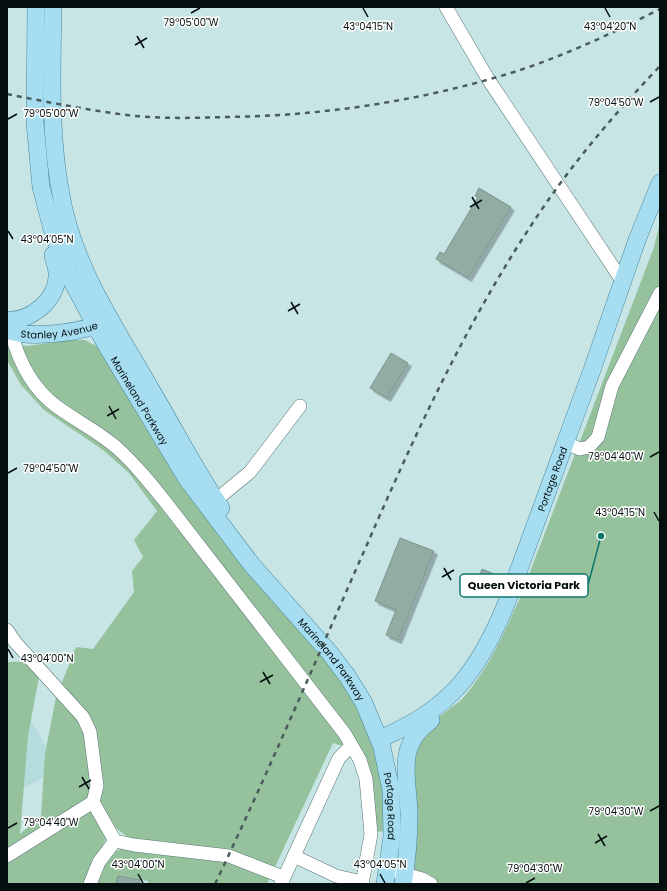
<svg xmlns="http://www.w3.org/2000/svg" width="667" height="891" font-family="Poppins,sans-serif">
	<defs>
		<filter id="shadow"><feDropShadow dx="3.5" dy="3.5" stdDeviation="0" flood-color="#0004"/></filter>
	</defs>
	<rect width="100%" height="100%" fill="#c8e5e6"/>
	<polygon fill="#b5dcdd" points="7,681 59,768 7,798"/>
	<g fill="#95c29c">
		<path d="M660,222V884H406C407,836 401,774 424,731C428,723 454,707 463,698C489,668 504,633 520,598L645,271L654,247Z"/>
		<path d="M69,340H85L98,347L345,681L378,752L388,831L372,832L358,751L333,743L267,884H148V881L118,876L116,884H95C102,867 105,854 124,848L129,838L112,825L86,884H7V662L42,661L28,736L20,834L41,816L45,754L56,697L76,647L93,649L134,592L132,571L143,557L134,540L157,511L129,473L103,450L44,410L21,385L7,360V344L27,346Z"/>
	</g>
	<g fill="#92aca4" stroke="#7c958d" filter="url(#shadow)">
		<polygon points="479,188 511,207 468,278 436,259 440,252 444,254 478,197 475,196"/>
		<polygon points="391,353 408,363 387,398 370,388"/>
		<polygon points="400,538 434,551 398,640 386,635 396,610 375,601"/>
		<polygon points="482,569 494,574 490,584 478,580"/>
		<polygon points="118,876 140,880 139,884 116,884"/>
	</g>
	<g fill="none" stroke-linecap="round" stroke-linejoin="round">
		<defs>
			<g id="minor">
				<polyline points="446,7 488,79 623,282"/>
				<path d="M11,332C18,359 32,388 56,406C75,420 97,431 116,447C135,464 151,484 167,504L345,734L360,760L366,779L371,834L362,884"/>
				<polyline points="566,443 580,449 589,447 598,437 612,386 660,293"/>
				<polyline points="216,500 250,472 300,406"/>
				<polyline points="7,630 15,642 83,717 90,732 97,786 93,802 115,841 134,845 229,856 283,877"/>
				<polyline points="7,856 93,802"/>
				<polyline points="294,856 336,876 362,882"/>
				<polyline points="388,869 422,879 431,884"/>
				<polyline points="90,884 99,862 115,841"/>
				<polyline points="281,884 339,758 351,746"/>
			</g>
			<g id="major">
				<path id="s1" d="M36,7L35,123L41,187L52,229L68,274L105,343L187,479L252,565L329,652L348,677L364,703L382,747L391,790L392,836L385,884"/>
				<path d="M53,7C52,72 49,136 62,200C75,269 116,328 150,388C174,428 195,470 221,508"/>
				<path d="M7,320C30,322 59,299 57,273C57,267 54,261 53,255"/>
				<path id="s2" d="M7,330C30,339 84,333 104,321"/>
				<path id="s3" d="M379,739C450,710 479,671 507,602L592,370L637,240L660,183"/>
				<path d="M403,884C407,861 409,838 409,814C408,776 395,746 431,720"/>
			</g>
		</defs>
		<use href="#minor" stroke="#5b7576" stroke-width="14"/>
		<use href="#major" stroke="#47869b" stroke-width="18"/>
		<use href="#minor" stroke="#fff" stroke-width="13"/>
		<use href="#major" stroke="#a6ddf1" stroke-width="17"/>
		<g stroke="#4c5c5d" stroke-width="2.5" stroke-dasharray="5 5" stroke-linecap="butt">
			<path d="M7,94C47,102 87,110 127,115C159,119 192,118 225,117C323,116 420,101 514,72C564,56 613,33 660,9"/>
			<path d="M215,884C269,771 318,655 369,540C420,423 475,305 549,199C582,152 620,108 660,66"/>
		</g>
	</g>
	<path fill="none" stroke="#050e0e" stroke-width="1.5" d="M363,8L368,17M605,8L610,17M191,13L200,8M137,36L144,48M135,45L147,38M650,102L659,97M8,119L17,114M472,197L479,209M470,207L482,200M8,231L13,239M291,302L298,314M288,311L300,304M109,406L116,419M107,416L119,409M650,457L659,452M8,473L17,468M654,512L659,521M444,568L451,580M442,577L454,570M8,649L13,658M263,672L270,684M260,682L273,675M82,777L89,789M79,787L91,780M650,811L659,806M8,828L17,823M598,834L605,846M595,843L607,836M138,874L143,883M380,874L385,883M526,883L535,878"/>
	<g text-anchor="middle" stroke-width="3" stroke-linejoin="round" paint-order="stroke">
		<g font-size="10" fill="#050e0e" stroke="#fff">
			<text dy="4" stroke="none"><textPath href="#s2" startOffset="53">Stanley Avenue</textPath></text>
			<text dy="4" stroke="none"><textPath href="#s1" startOffset="417">Marineland Parkway</textPath></text>
			<text dy="4" stroke="none"><textPath href="#s3" startOffset="325">Portage Road</textPath></text>
			<text dy="4" stroke="none"><textPath href="#s1" startOffset="740">Marineland Parkway</textPath></text>
			<text dy="4" stroke="none"><textPath href="#s1" startOffset="902">Portage Road</textPath></text>
		</g>
	</g>
	<g font-size="10" text-anchor="middle" fill="#050e0e" stroke="#fff" stroke-width="3" stroke-linejoin="round" paint-order="stroke">
		<text x="191" y="26">79°05'00"W</text>
		<text x="368" y="30">43°04'15"N</text>
		<text x="610" y="30">43°04'20"N</text>
		<text x="616" y="106">79°04'50"W</text>
		<text x="51" y="117">79°05'00"W</text>
		<text x="47" y="243">43°04'05"N</text>
		<text x="616" y="460">79°04'40"W</text>
		<text x="51" y="472">79°04'50"W</text>
		<text x="620" y="516">43°04'15"N</text>
		<text x="47" y="662">43°04'00"N</text>
		<text x="616" y="815">79°04'30"W</text>
		<text x="51" y="826">79°04'40"W</text>
		<text x="138" y="868">43°04'00"N</text>
		<text x="380" y="868">43°04'05"N</text>
		<text x="535" y="872">79°04'30"W</text>
	</g>
	<path fill="none" stroke="#0f766e" stroke-width="1.5" d="M601 536L588 585"/>
	<circle fill="#0f766e" stroke="#fff" stroke-width="1.5" cx="601" cy="536" r="4"/>
	<rect fill="#fff" stroke="#0f766e" stroke-width="1.5" x="460" y="574" width="128" height="23" rx="4"/>
	<g font-size="11" text-anchor="middle" font-weight="bold" fill="#050e0e">
		<text x="524" y="589">Queen Victoria Park</text>
	</g>
	<rect width="667" height="891" fill="none" stroke="#050e0e" stroke-width="16"/>
</svg>
